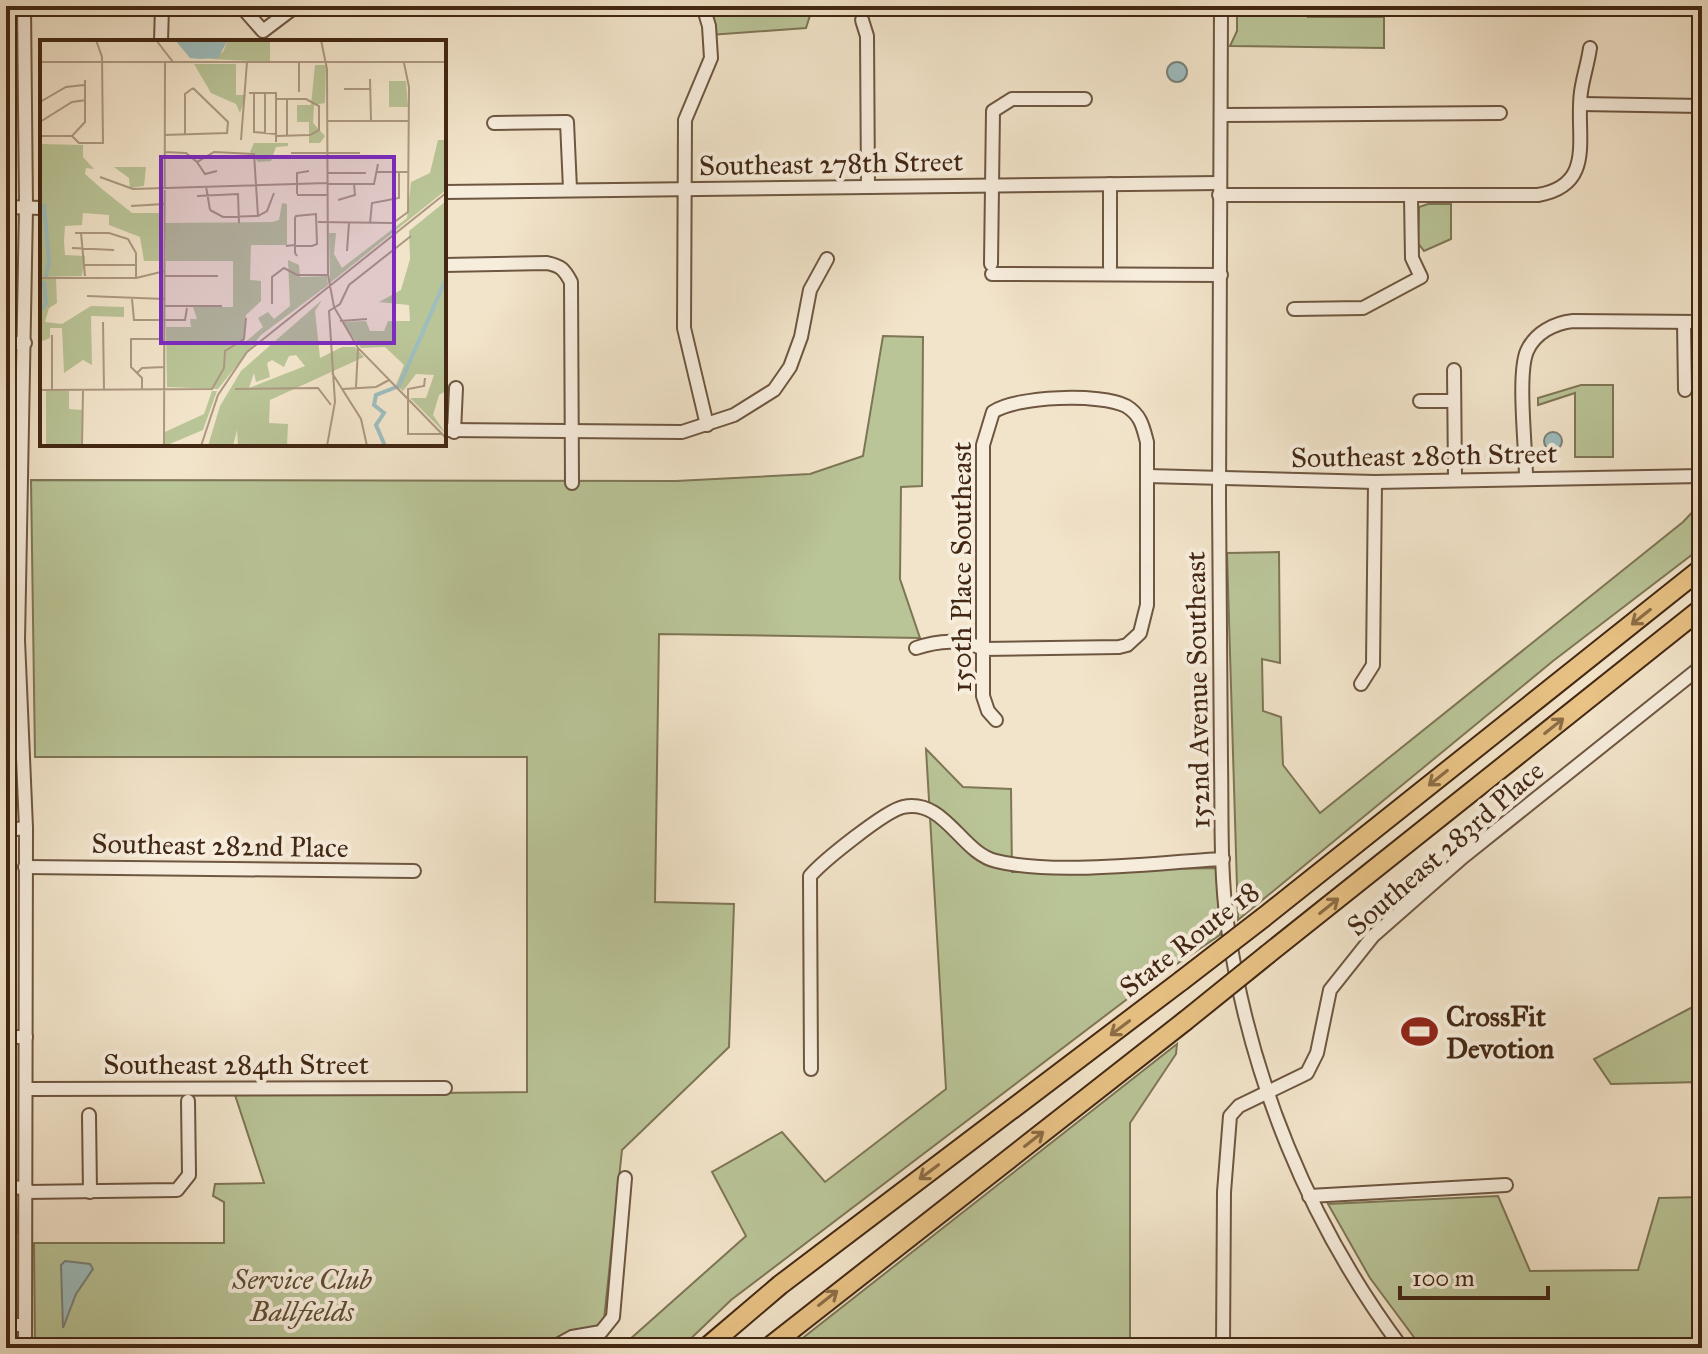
<svg xmlns="http://www.w3.org/2000/svg" width="1708" height="1354" font-family="'IM FELL Great Primer',serif">
	<rect width="100%" height="100%" fill="#f2e4ca"/>
	<filter id="stains"><feTurbulence type="fractalNoise" baseFrequency=".0025" numOctaves="4"/><feColorMatrix values="0 0 0 0 .2 0 0 0 0 .09 0 0 0 0 .02 0 0 0 .5 -.17"/></filter>
	<radialGradient id="worn" r=".72"><stop offset=".6" stop-color="#630" stop-opacity="0"/><stop offset="1" stop-color="#630" stop-opacity=".3"/></radialGradient>
	<g fill="#b9c497" stroke="#7e7655" stroke-width="2">
		<polygon points="703,6 813,6 806,28 710,35"/>
		<polygon points="1237,6 1308,6 1308,17 1384,17 1384,48 1230,46 1237,31"/>
		<polygon points="1428,204 1451,204 1451,239 1424,251 1418,243 1419,207"/>
		<polygon points="883,336 923,337 922,486 901,487 900,579 920,638 659,634 655,902 734,904 729,1047 622,1150 601,1348 35,1348 34,1243 224,1243 224,1202 213,1196 215,1184 264,1183 235,1095 527,1092 527,757 35,757 31,480 676,481 810,474 863,456"/>
		<polygon points="1581,385 1613,385 1613,457 1575,457 1575,393 1538,405 1538,398"/>
		<polygon points="6,407 14,407 15,756 6,756"/>
		<polygon points="1702,502 1702,547 1553,661 1238,920 1227,553 1279,552 1280,663 1262,659 1263,711 1281,717 1283,765 1320,813 1683,522"/>
		<polygon points="926,749 963,787 1011,789 1012,872 1216,868 1220,935 1147,984 731,1300 681,1348 620,1348 746,1236 712,1172 782,1132 825,1182 946,1089"/>
		<polygon points="1702,1002 1702,1082 1611,1084 1594,1059"/>
		<polygon points="1177,1044 1176,1054 1130,1123 1130,1348 790,1348"/>
		<polygon points="6,1194 16,1202 18,1233 6,1233"/>
		<polygon points="1498,1196 1530,1271 1638,1270 1659,1198 1702,1197 1702,1348 1422,1348 1370,1278 1328,1204"/>
	</g>
	<g fill="#9dbdbe" stroke="#79817a" stroke-width="2">
		<circle cx="1177" cy="72" r="10"/>
		<circle cx="1553" cy="441" r="9"/>
		<polygon points="65,1261 90,1264 93,1269 76,1294 63,1328 61,1265"/>
	</g>
	<g fill="none" stroke-linecap="round" stroke-linejoin="round">
		<defs>
			<g id="minor">
				<polyline points="24,6 26,208 18,640 26,828 25,1348"/>
				<polyline points="241,6 263,31 296,6"/>
				<polyline points="703,6 709,26 711,58 685,120 684,328 707,425"/>
				<path d="M1221,6C1220,170 1220,335 1219,499C1219,587 1220,675 1221,763C1222,816 1220,870 1227,922C1249,1077 1309,1224 1402,1348"/>
				<polyline points="862,20 867,36 868,187"/>
				<polyline points="161,42 162,6"/>
				<polyline points="1581,104 1702,106"/>
				<polyline points="1221,115 1500,113"/>
				<polyline points="494,123 567,122 570,189"/>
				<polyline points="1110,184 1110,267"/>
				<polyline points="444,192 1219,183"/>
				<path d="M1219,195H1538C1597,185 1575,135 1581,92C1583,77 1588,63 1590,48"/>
				<polyline points="6,207 42,208"/>
				<polyline points="991,264 993,111 1012,99 1085,99"/>
				<path d="M444,265L547,263C561,266 564,269 571,282L572,483"/>
				<polyline points="992,274 1221,275"/>
				<polyline points="1294,309 1363,308 1421,277 1412,258 1411,196"/>
				<polyline points="1684,322 1685,390"/>
				<polyline points="6,343 25,343"/>
				<polyline points="1454,370 1455,478"/>
				<polyline points="1420,401 1454,401"/>
				<polyline points="444,430 682,432 734,415 774,390 790,367 801,337 810,290 827,259"/>
				<polyline points="454,432 456,388"/>
				<polyline points="1147,476 1375,482 1702,476"/>
				<path d="M1526,478C1526,449 1517,374 1527,351C1535,333 1554,323 1573,321L1702,322"/>
				<path d="M916,648C937,641 964,638 983,649L1119,647L1127,645L1140,633L1147,605V442C1143,427 1141,415 1126,406C1101,393 1016,396 993,412L983,445V696L988,711L996,720"/>
				<polyline points="1361,684 1373,665 1375,482"/>
				<polyline points="6,830 26,828"/>
				<polyline points="25,867 414,871"/>
				<polyline points="6,1037 26,1037"/>
				<path d="M811,1069L810,876C823,861 885,811 903,807C945,798 961,853 996,861C1055,876 1160,862 1223,859"/>
				<polyline points="27,1089 445,1088"/>
				<polyline points="89,1115 90,1192"/>
				<polyline points="6,1187 26,1188"/>
				<polyline points="26,1192 177,1190 189,1175 188,1101"/>
				<polyline points="1309,1196 1506,1185"/>
				<polyline points="6,1325 25,1325"/>
				<polyline points="552,1348 572,1337 601,1332 613,1317 625,1178"/>
				<polyline points="1223,1348 1224,1192 1230,1116 1239,1106 1307,1073 1317,1053 1330,990 1373,936 1463,857 1702,666"/>
			</g>
			<g id="highway">
				<polyline points="1264,917 1702,568"/>
				<polyline points="1268,954 1702,608"/>
				<polyline points="706,1348 780,1285 1181,981"/>
				<polyline points="768,1348 1185,1021"/>
			</g>
		</defs>
		<use href="#minor" stroke="#6e5641" stroke-width="16"/>
		<use href="#highway" stroke="#422713" stroke-width="22"/>
		<use href="#minor" stroke="#f7eddd" stroke-width="12"/>
		<use href="#highway" stroke="#e9c285" stroke-width="18"/>
		<defs>
			<g id="highway-bridge">
				<polyline points="1181,981 1264,917"/>
				<polyline points="1185,1021 1268,954"/>
			</g>
		</defs>
		<use href="#highway-bridge" stroke="#422713" stroke-width="22" stroke-linecap="butt"/>
		<use href="#highway-bridge" stroke="#e9c285" stroke-width="18"/>
	</g>
	<defs><path id="oneway-shaft" d="M-6 0H5M1.5-3L5.5 0L1.5 3" fill="none" stroke-width="1.6" stroke-linecap="round" stroke-linejoin="round" transform="scale(2)"/></defs>
	<g stroke="#8d6d46">
		<use href="#oneway-shaft" transform="translate(1641 617) rotate(141)"/>
		<use href="#oneway-shaft" transform="translate(1554 726) rotate(-39)"/>
		<use href="#oneway-shaft" transform="translate(1438 778) rotate(141)"/>
		<use href="#oneway-shaft" transform="translate(1329 906) rotate(-39)"/>
		<use href="#oneway-shaft" transform="translate(1120 1028) rotate(143)"/>
		<use href="#oneway-shaft" transform="translate(1034 1139) rotate(-38)"/>
		<use href="#oneway-shaft" transform="translate(929 1172) rotate(143)"/>
		<use href="#oneway-shaft" transform="translate(828 1298) rotate(-38)"/>
	</g>
	<defs>
		<symbol id="stadium-bare" viewBox="-9 -9 18 18"><path d="M0-5a6.5 5 0 1 0 0 10a6.5 5 0 1 0 0-10ZM-3.5-1.8h7v3.6h-7Z" fill="#8f2418" stroke="#f7eddd" stroke-width="2.5" paint-order="stroke"/></symbol>
	</defs>
	<g fill-rule="evenodd">
		<use href="#stadium-bare" x="1394" y="1006" width="51" height="51"/>
	</g>
	<g text-anchor="middle" stroke-width="8" stroke-linejoin="round" paint-order="stroke">
		<g font-size="28" fill="#422713" stroke="#f7eddd">
			<text transform="translate(831 163) rotate(-1)" y="10">Southeast 278th Street</text>
			<text transform="translate(1424 455) rotate(-1)" y="10">Southeast 280th Street</text>
			<text transform="translate(961 567) rotate(-90)" y="10">150th Place Southeast</text>
			<text transform="translate(1197 690) rotate(-91)" y="10">152nd Avenue Southeast</text>
			<text transform="translate(220 845) rotate(1)" y="10">Southeast 282nd Place</text>
			<text transform="translate(1445 848) rotate(-41)" y="10">Southeast 283rd Place</text>
			<text transform="translate(1189 939) rotate(-38)" y="10">State Route 18</text>
			<text x="236" y="1074">Southeast 284th Street</text>
		</g>
		<g font-size="28" font-weight="bold" fill="#422713" stroke="#f7eddd" text-anchor="start">
			<text x="1446" y="1026">CrossFit<tspan x="1446" dy="32">Devotion</tspan></text>
		</g>
		<g font-size="28" font-style="italic" fill="#604e34" stroke="#f7eddd">
			<text x="302" y="1289">Service Club<tspan x="302" dy="32">Ballfields</tspan></text>
		</g>
	</g>
	<g transform="translate(40 40)">
		<rect width="406" height="406" fill="#f2e4ca"/>
		<path d="M188,0H230V22L170,19L183,12ZM154,24H196V55H206L200,73L196,64L171,53ZM275,25H286L285,63L274,65L273,83L285,96L280,103H269V82H257V65H271ZM349,41H366L368,67H349ZM398,100H406V150L290,243L289,193H296L294,214L302,228L367,178L371,142L390,133ZM214,103H248V106L236,107L231,121L218,122L210,112ZM0,104L43,105V117L54,129L46,128L45,134L62,149L92,173H123V221H104L100,197L69,185V175L43,173L42,185L25,186L24,201L25,215L45,216L42,236L0,237ZM74,127H106L104,146L90,148L89,138ZM406,161V351L399,355L393,375L406,394L370,358H386L394,335L376,334L363,351L356,345L364,325L345,307L321,308L302,282L326,281L330,291H344L348,281H370L369,265L339,262L361,250L370,219L369,191ZM242,163L247,164V205H211L210,240L221,241V261L206,275L204,303L223,287L218,278L228,272L234,279L250,266L248,220L259,225L260,237L287,236L288,245L221,295L178,349L127,347L126,287H151L150,279H157L153,267H193V221H126L125,183L232,182L239,180ZM0,239H16L17,263L9,268L5,282L22,284L51,266L84,267V277L51,276L52,325L43,320L24,333L22,288H10V298L0,302ZM282,260L275,271L280,318L302,307H315L324,317L230,360L229,383L248,384L247,406H198L197,390L193,406H168L180,366L201,331ZM256,315L265,326L209,348L214,333L216,342L230,337L227,323L232,320L244,327L249,316ZM6,351H29V369L43,370L42,406H6ZM172,351H177L163,390L125,406V392L164,374Z" fill="#b9c497" fill-rule="evenodd"/>
		<path d="M135,0H188L178,18L160,19L150,18Z" fill="#9dbdbe"/>
		<path fill="none" stroke="#9dbdbe" stroke-width="4" d="M4,164L9,221L6,237M0,270L6,264L4,241M345,406L336,385L344,373L334,365L336,355L359,346L406,239"/>
		<path fill="none" stroke="#ac9881" stroke-width="2" d="M116,0L133,22M281,0L287,29L288,235L294,267L318,308L406,398M0,22H406M330,39L331,81M304,49H330M259,52V22M209,53H236V102M214,53V92L236,94M225,53V94M236,59H266L279,66V90L270,95L236,96M247,59V96M0,62L26,47L44,45M287,81H369M0,82L32,62L46,60M124,95L187,93L188,82L153,48M145,95V54L153,48M0,96H32M32,96L39,103H63L62,17L56,0M32,96L45,82V40M201,100L207,22M124,112L146,113L157,122L174,112L214,114L218,176M251,113H320M157,122L165,134L177,131M337,132H369M288,133H326M60,137L93,149L288,143M288,144H334L338,124M166,146L170,170M257,154V133L269,131M257,155H288M157,156L198,154L199,183M298,160L315,155L314,144M91,166L124,164M170,170L183,177L218,176L227,171L234,153M278,182L353,183L368,172L369,47L364,23M330,183L332,163L359,158V132M35,193H69L88,199L96,213V238M41,193L45,236M246,206L254,205L255,206H272L277,204L276,174L256,176L255,178V213L257,216M32,208L74,210M307,211L309,183M45,225H96M124,236H178M0,238H96L125,231M47,256L125,259M92,259L94,280H125M232,264V237L244,228L257,235H288M125,266H182M125,280H145L147,268M300,281L327,279M63,282L64,349M12,295V350M97,333L102,328L124,327M292,333L321,379L327,406M385,338L384,346L368,349V394H401M316,347L318,308M102,349V338L91,327V299H124M195,349L278,348L291,365M303,349L336,347L349,340M0,350L172,349L184,328L185,311L204,299L206,278M42,406L43,350M124,406L125,22M161,406L178,355L207,312L406,153M287,406L295,362L289,271L300,264L309,245L371,196"/>
		<path fill="#7b2cbf" fill-opacity="0.15" stroke="#7b2cbf" stroke-width="4" d="M121,117H354V303H121Z"/>
		<rect width="406" height="406" fill="none" stroke="#422713" stroke-width="4"/>
	</g>
	<rect width="1708" height="1354" fill="none" stroke="#f2e4ca" stroke-width="32"/>
	<rect x="8" y="8" width="1692" height="1338" fill="none" stroke="#422713" stroke-width="4"/>
	<rect x="16" y="16" width="1676" height="1322" fill="none" stroke="#422713" stroke-width="2"/>
	<path d="M1400 1286v12h148v-12" fill="none" stroke="#422713" stroke-width="4"/>
	<text x="1412" y="1286" font-size="24" fill="#422713" stroke="#f7eddd" stroke-width="6" paint-order="stroke">100 m</text>
	<rect width="100%" height="100%" filter="url(#stains)"/>
	<rect width="100%" height="100%" fill="url(#worn)"/>
</svg>
